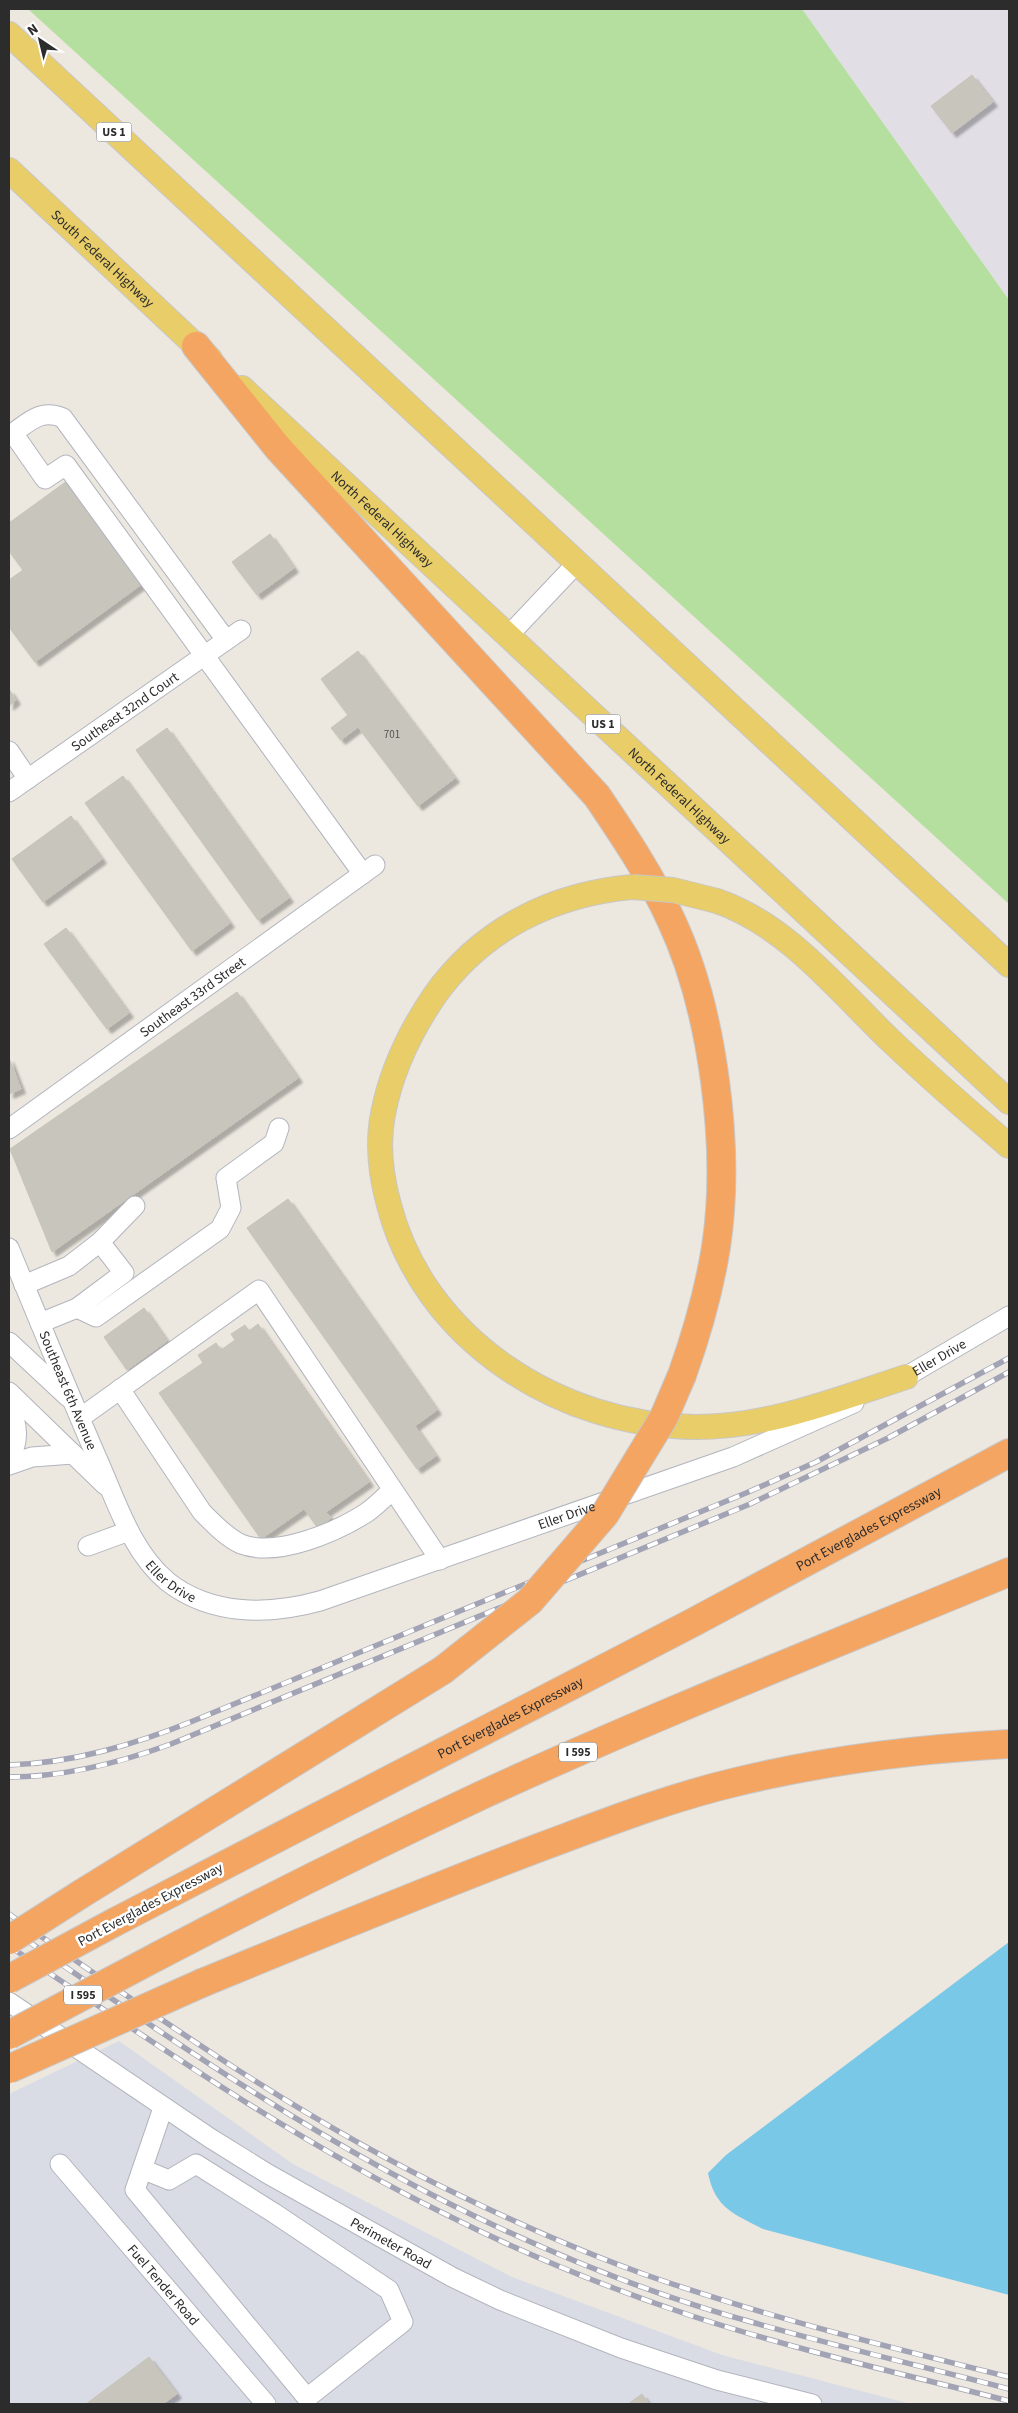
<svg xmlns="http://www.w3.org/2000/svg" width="1018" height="2413" font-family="'Source Sans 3',sans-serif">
	<defs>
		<filter id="shadow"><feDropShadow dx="4.5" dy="4.5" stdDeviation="1" flood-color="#0004"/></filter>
	</defs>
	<rect width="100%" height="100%" fill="#ece7df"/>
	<polygon fill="#e1dfe5" points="802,9 1009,9 1009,300"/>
	<polygon fill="#dadce5" points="119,2041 293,2164 512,2277 722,2355 911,2404 9,2404 9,2094"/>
	<polygon fill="#b4df9f" points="28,9 802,9 1009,300 1009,904"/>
	<path fill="#79c8e7" d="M1009,1942V2295L763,2229C734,2214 715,2208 708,2173L726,2155Z"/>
	<g fill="#c8c5bd" stroke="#c8c3b8" filter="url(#shadow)">
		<polygon points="972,75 993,102 952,133 931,106"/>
		<polygon points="67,481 142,584 35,662 9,627 9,580 23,570 9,551 9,523"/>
		<polygon points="270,534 294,568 257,595 232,562"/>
		<polygon points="358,651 455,778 418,806 358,727 341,740 331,728 348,715 321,679"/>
		<polygon points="9,689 16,700 9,706"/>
		<polygon points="167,728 289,898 258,920 136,750"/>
		<polygon points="123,776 230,923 192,951 85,803"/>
		<polygon points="71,816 102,859 43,902 12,859"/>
		<polygon points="66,928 129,1013 107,1029 44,944"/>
		<polygon points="237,992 298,1078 52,1252 10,1149"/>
		<polygon points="9,1058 21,1089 9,1094"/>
		<polygon points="288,1199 437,1410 415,1426 436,1456 417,1469 247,1228"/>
		<polygon points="144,1308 167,1341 127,1370 104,1337"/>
		<polygon points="258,1324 369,1482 326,1512 331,1518 318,1528 304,1509 261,1539 159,1393 203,1363 198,1355 216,1343 221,1350 235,1340 231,1334 245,1325 249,1331"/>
		<polygon points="149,2357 177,2394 163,2404 86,2404"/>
		<polygon points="642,2394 649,2404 628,2404"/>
	</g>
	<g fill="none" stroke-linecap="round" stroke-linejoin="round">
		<defs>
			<g id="minor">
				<polyline points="13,433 45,479 66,465 363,874"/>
				<path d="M9,436C28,423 40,408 63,418L226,640"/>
				<polyline points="508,636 577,563"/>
				<polyline points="9,751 28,779"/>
				<path id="s1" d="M9,792L241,630"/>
				<path id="s2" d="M9,1129L375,865"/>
				<path id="s3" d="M9,1248C38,1318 67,1389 97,1458C116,1500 131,1552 168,1582C212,1616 269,1615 320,1601L733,1457L854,1403"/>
				<polyline points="24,1285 69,1266 100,1242 135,1206"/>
				<polyline points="77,1308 96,1317 220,1229 231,1208 226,1178 274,1143 279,1128"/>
				<polyline points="40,1323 77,1308 124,1273 100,1242"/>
				<polyline points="9,1342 68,1397"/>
				<path id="s4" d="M895,1383L1009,1316"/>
				<path d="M120,1389L202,1512C213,1523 227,1538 241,1544C277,1558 336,1532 366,1513C375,1507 384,1498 392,1490"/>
				<polyline points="9,1392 105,1485"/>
				<path d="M9,1405C18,1424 20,1441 9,1460"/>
				<polyline points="80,1418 259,1290 440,1560"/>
				<polyline points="9,1465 32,1457 73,1454"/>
				<polyline points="88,1546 129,1531"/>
				<path id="s5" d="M9,2002L210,2138L268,2174L452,2277L500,2300L621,2348L717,2380L812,2404"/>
				<path id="s6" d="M60,2164L266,2404"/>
				<polyline points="142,2169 169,2180 196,2164 274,2213 389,2290 403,2322 307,2398 135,2190 163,2108"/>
			</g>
			<g id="major">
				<polyline points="9,34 1009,965"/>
				<path id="s7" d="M9,170L210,359"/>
				<path id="s8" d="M242,388L1009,1102"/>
				<path d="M632,887C553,894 482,929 435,995C411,1030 391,1072 383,1114C377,1144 381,1176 389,1205C424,1340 560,1426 696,1427C769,1427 838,1399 906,1377"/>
				<path d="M717,901C787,925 838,990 890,1040C929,1077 969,1112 1009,1146"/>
			</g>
			<g id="highway">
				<path d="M196,346L278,448L597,796C624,836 651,876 671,920C713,1009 731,1149 716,1247C709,1291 697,1333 682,1375"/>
				<polyline points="81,1894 443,1670"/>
				<path id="s9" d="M115,1922L692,1623L1009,1453"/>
				<path d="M158,1956C265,1900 373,1846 482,1795C655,1715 833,1645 1009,1572"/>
				<path d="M202,1983C314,1937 425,1891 538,1848C603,1824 668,1798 736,1782C826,1760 917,1749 1009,1744"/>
			</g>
		</defs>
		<use href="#minor" stroke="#b2b5be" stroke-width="21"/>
		<use href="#major" stroke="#c8c8c8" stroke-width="26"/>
		<use href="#highway" stroke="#c8c8c8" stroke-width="30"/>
		<use href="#minor" stroke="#fff" stroke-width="19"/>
		<use href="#major" stroke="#e8cd68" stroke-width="24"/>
		<use href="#highway" stroke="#f4a562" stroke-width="28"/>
		<defs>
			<g id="rail">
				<path d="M9,1765C73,1763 133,1745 193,1721L746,1493L816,1462L1009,1358"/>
				<path d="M9,1777C65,1777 119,1763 171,1744L750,1504L888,1438L1009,1372"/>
				<path d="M9,1914C154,2015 299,2119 459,2195C521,2225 584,2253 649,2276C767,2317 888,2347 1009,2377"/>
				<path d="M9,1928C168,2038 327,2149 504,2230C584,2267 670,2300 755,2323C839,2347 925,2367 1009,2389"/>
				<path d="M9,1946C151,2041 291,2139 445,2214C524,2254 608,2288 692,2316C796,2350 903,2374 1009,2401"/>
			</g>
		</defs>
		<use href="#rail" stroke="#a2a4b5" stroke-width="5.5"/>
		<use href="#rail" stroke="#fff" stroke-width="4" stroke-dasharray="11" stroke-linecap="butt"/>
		<defs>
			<polyline id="major-bridge" points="632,887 673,890 717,901"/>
			<g id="highway-bridge">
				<polyline points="443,1670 530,1601 605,1514 664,1417 682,1375"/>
				<polyline points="9,1940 81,1894"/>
				<polyline points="9,1979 115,1922"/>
				<polyline points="9,2035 158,1956"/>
				<polyline points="9,2069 202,1983"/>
			</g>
		</defs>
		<use href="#major-bridge" stroke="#c8c8c8" stroke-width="26" stroke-linecap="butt"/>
		<use href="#highway-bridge" stroke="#c8c8c8" stroke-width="30" stroke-linecap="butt"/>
		<use href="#major-bridge" stroke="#e8cd68" stroke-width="24"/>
		<use href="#highway-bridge" stroke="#f4a562" stroke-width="28"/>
	</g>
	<g text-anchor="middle" stroke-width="5" stroke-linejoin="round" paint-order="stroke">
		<g font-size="11" fill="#535250">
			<text x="392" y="738">701</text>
		</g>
		<g fill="#fff" stroke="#6b6b6b" stroke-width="1">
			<rect x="96.5" y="122.5" width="35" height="19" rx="4"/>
			<rect x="585.5" y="714.5" width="35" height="19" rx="4"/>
			<rect x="559" y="1742.5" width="38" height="19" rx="4"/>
			<rect x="64" y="1985.5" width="38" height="19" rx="4"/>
		</g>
		<g font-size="12" font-weight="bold" fill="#2c2c2c">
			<text x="114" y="136">US 1</text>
			<text x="603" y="728">US 1</text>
			<text x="578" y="1756">I 595</text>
			<text x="83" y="1999">I 595</text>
		</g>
		<g font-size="14" fill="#2c2c2c" stroke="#fff">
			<text dy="5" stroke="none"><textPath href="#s7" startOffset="129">South Federal Highway</textPath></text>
			<text dy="5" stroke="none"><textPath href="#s8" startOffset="192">North Federal Highway</textPath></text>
			<text dy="5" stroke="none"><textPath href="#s1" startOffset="141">Southeast 32nd Court</textPath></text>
			<text dy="5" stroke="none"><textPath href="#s8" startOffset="598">North Federal Highway</textPath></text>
			<text dy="5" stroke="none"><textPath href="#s2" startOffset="226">Southeast 33rd Street</textPath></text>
			<text dy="5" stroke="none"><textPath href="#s4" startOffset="51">Eller Drive</textPath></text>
			<text dy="5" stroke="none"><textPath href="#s3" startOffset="154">Southeast 6th Avenue</textPath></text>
			<text dy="5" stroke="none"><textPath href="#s3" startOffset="792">Eller Drive</textPath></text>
			<text dy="5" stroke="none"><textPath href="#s9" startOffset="850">Port Everglades Expressway</textPath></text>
			<text dy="5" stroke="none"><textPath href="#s3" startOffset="374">Eller Drive</textPath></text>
			<text dy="5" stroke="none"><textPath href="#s9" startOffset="445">Port Everglades Expressway</textPath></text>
			<text transform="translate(150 1904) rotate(-28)" y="5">Port Everglades Expressway</text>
			<text dy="5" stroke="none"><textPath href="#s5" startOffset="452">Perimeter Road</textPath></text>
			<text dy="5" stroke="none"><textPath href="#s6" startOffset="159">Fuel Tender Road</textPath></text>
		</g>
	</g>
	<rect width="1018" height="2413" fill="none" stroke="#2c2c2c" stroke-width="20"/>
	<g transform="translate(40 40) rotate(325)" stroke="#ffffff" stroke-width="4" paint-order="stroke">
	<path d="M0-4L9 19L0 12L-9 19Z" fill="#2c2c2c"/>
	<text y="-8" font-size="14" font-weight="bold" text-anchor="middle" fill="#2c2c2c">N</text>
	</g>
</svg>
